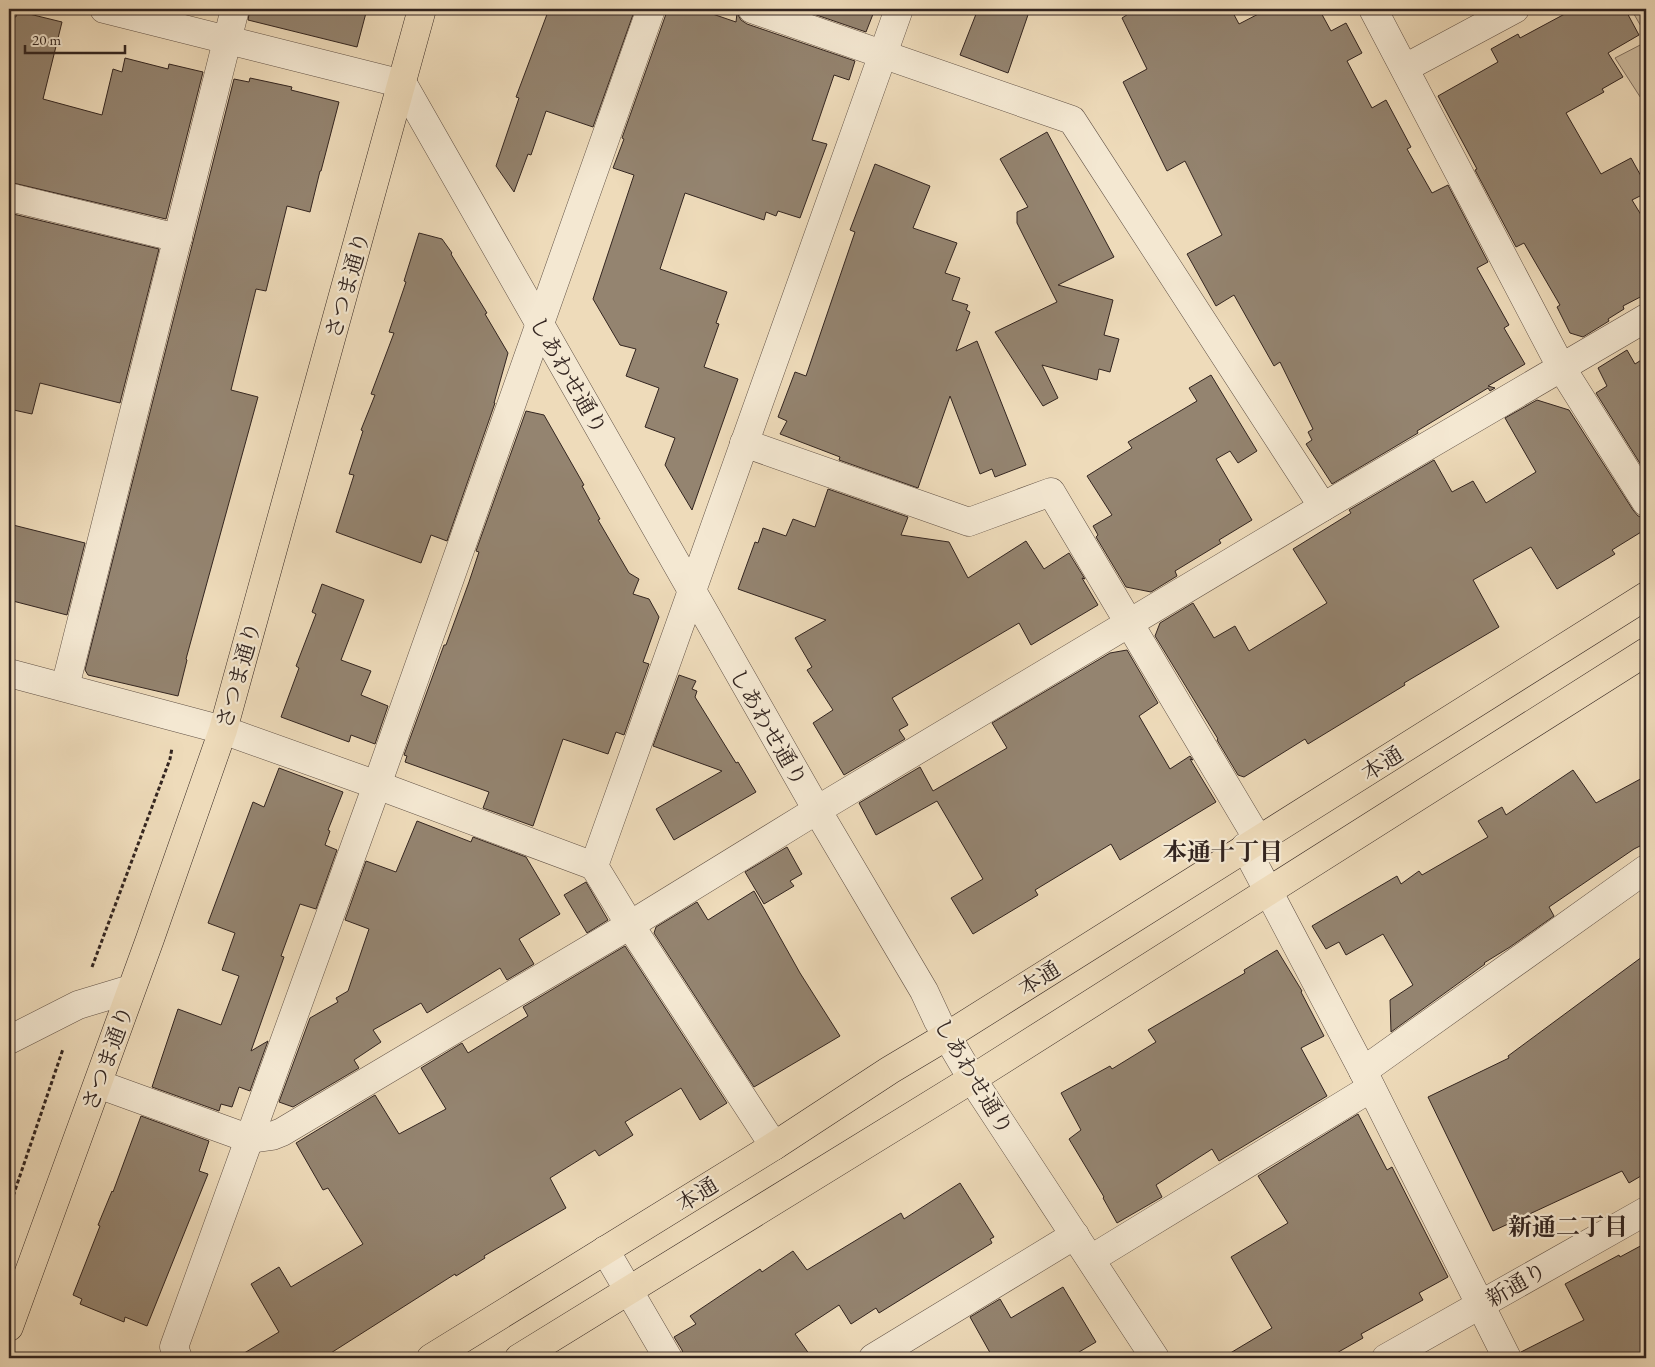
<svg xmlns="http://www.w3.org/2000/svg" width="1655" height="1367" font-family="'EB Garamond','Noto Serif JP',serif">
	<rect width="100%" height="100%" fill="#eedbba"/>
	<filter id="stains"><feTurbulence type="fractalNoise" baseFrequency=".004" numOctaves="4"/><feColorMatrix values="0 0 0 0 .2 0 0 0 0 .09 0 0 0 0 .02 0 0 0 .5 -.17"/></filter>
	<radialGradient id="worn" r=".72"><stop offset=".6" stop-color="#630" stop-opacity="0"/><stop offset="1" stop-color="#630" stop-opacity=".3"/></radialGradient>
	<g fill="#cebca0" stroke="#807060">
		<polygon points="1631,9 1646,9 1646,35"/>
		<polygon points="1646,42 1646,106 1615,58"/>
	</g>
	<g fill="#948470" stroke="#332520">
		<polygon points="250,9 367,9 357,47 248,20"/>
		<polygon points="549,9 635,9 593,127 546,111 531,155 528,154 514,192 496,166 519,98 516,97"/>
		<polygon points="666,9 698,9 736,22 737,13 741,20 747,24 855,61 849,80 834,75 812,140 827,144 800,218 778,211 776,216 766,212 764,220 685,193 660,269 727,292 716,323 719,324 704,367 738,379 692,510 665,465 675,438 645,427 659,388 626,376 636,349 620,345 593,299 634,175 613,168 624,139 622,138 666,14"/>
		<polygon points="799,9 875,9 866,32"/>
		<polygon points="978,9 1030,9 1008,73 960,55"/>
		<polygon points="1136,9 1231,9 1239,24 1268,9 1319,9 1331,31 1346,23 1362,53 1347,61 1372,108 1386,100 1411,147 1407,149 1432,193 1448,185 1488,262 1477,268 1509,325 1504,328 1525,364 1488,386 1495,388 1490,391 1488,388 1417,431 1418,433 1332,484 1306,444 1312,440 1308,432 1313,429 1280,362 1274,366 1234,295 1216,306 1187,254 1222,235 1185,161 1167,171 1123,82 1147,69 1122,18"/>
		<polygon points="1574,9 1625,9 1639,35 1608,53 1623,77 1602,89 1604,92 1566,113 1601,174 1631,158 1646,185 1646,193 1632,200 1646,223 1646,294 1623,306 1624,309 1608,319 1609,321 1583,337 1570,333 1557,307 1560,305 1524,243 1516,247 1475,170 1477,169 1438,96 1498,62 1491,49 1518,34 1520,38"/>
		<polygon points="17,11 62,22 43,99 102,115 113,69 122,72 125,58 168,69 169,64 203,72 166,219 9,182 9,15 16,17"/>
		<polygon points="250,78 292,87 291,90 339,102 321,171 320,171 310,212 287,206 266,291 256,289 231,390 258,397 186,659 187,660 178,696 88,675 85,670 234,79 249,82"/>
		<polygon points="1047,132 1114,257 1058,285 1113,300 1104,335 1119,339 1110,372 1099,369 1097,380 1042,365 1058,398 1043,406 995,332 1057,302 1017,223 1017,212 1028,207 1000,159"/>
		<polygon points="875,164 930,186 913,228 957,243 945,273 960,278 952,300 968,305 966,310 970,312 956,351 977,341 1026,465 995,477 992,469 980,474 950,396 918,488 839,460 840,457 780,434 787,421 778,417 795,372 806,376 855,232 850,230"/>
		<polygon points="9,213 159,249 120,403 40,383 32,414 9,409"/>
		<polygon points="419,233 442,239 452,253 451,254 487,313 485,314 508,353 494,403 495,403 447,541 431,535 421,563 336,532 354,475 349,474 363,431 361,430 375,395 371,394 394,333 389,332 406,282 404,281"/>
		<polygon points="1627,350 1635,364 1646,357 1646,473 1596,393 1607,386 1598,368"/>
		<polygon points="1211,375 1257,451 1238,463 1230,451 1216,459 1252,520 1219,540 1221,543 1175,571 1177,576 1151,592 1126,587 1096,537 1098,535 1093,526 1112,515 1087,476 1132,448 1128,442 1197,401 1189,388"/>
		<polygon points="1537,400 1569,410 1633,510 1638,516 1646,518 1646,529 1612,550 1615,554 1557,589 1531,547 1473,580 1499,627 1404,683 1405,685 1308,744 1305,739 1244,777 1238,775 1217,740 1218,739 1155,636 1160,623 1193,603 1214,638 1235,626 1249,651 1327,603 1293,549 1351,513 1349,510 1434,460 1452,492 1473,481 1486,503 1536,472 1505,418"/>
		<polygon points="526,411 544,415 584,485 582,486 600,519 598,520 629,573 639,579 633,594 649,599 659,617 643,662 649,664 624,735 616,732 608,754 563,739 533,826 483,808 489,792 405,762 407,756 404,755 444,645 446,645 469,582 479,552 476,551"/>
		<polygon points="828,489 908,517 901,535 949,542 968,578 1026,541 1044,569 1069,553 1085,579 1082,578 1098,605 1031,645 1019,623 892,698 908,725 899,730 905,739 844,775 813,723 833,710 807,670 812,667 795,638 826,620 738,589 755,542 758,543 763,528 786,536 793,519 815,527"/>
		<polygon points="9,524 85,543 67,615 9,600"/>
		<polygon points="322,584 364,600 341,660 371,671 361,695 388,706 375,744 351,735 349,742 281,717 299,668 296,666 316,614 312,612"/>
		<polygon points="1127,650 1158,703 1139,716 1170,769 1190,756 1193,760 1190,759 1216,802 1120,860 1111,844 1035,890 1038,895 973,934 951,898 983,879 937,801 876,835 859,803 920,767 933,791 1007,748 992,723 1110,653"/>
		<polygon points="679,675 696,681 692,689 697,691 695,697 736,763 738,762 756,792 674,840 656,809 722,771 653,746"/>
		<polygon points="279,768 343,792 328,830 330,831 325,845 337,850 316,909 300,904 281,956 284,957 251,1051 268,1041 250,1091 239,1087 232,1107 221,1104 219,1111 152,1087 178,1009 221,1025 239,976 222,970 235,933 208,923 253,802 264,807"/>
		<polygon points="1573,770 1596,803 1646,776 1646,843 1634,849 1549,907 1554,916 1510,947 1484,963 1485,964 1391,1032 1390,1000 1413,985 1383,934 1346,955 1339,942 1326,949 1312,926 1397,876 1401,884 1419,871 1422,875 1488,837 1478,821 1502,807 1506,815"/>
		<polygon points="417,821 471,842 473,837 526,857 560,914 519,939 534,964 507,980 500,968 427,1013 421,1003 373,1030 381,1042 354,1060 359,1068 293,1107 279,1102 310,1018 338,1002 336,998 348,991 369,929 345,920 366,861 396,872"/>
		<polygon points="787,847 802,874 790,881 794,886 764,904 745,872"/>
		<polygon points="586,882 608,920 587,933 564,895"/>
		<polygon points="754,891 800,973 840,1036 754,1087 654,933 656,927 697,902 708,920"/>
		<polygon points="625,946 727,1103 700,1120 681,1088 625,1122 633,1135 599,1156 595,1150 550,1178 566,1208 484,1256 485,1258 456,1276 455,1274 323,1358 236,1358 279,1332 251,1284 279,1267 291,1287 363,1244 328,1188 323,1190 296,1143 375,1095 399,1134 446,1109 421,1068 462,1043 468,1053 528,1016 523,1007"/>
		<polygon points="1277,950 1302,991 1301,992 1324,1036 1301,1048 1327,1096 1219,1161 1212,1149 1156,1185 1162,1197 1117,1223 1103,1198 1104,1197 1069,1139 1081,1130 1061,1093 1110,1066 1112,1069 1156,1042 1148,1030 1245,973 1244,970"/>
		<polygon points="1646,954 1646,1173 1629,1183 1622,1171 1493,1231 1428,1097 1509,1058 1508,1056"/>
		<polygon points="1358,1114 1387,1170 1392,1167 1448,1277 1419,1293 1423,1300 1361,1334 1363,1338 1328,1358 1222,1358 1272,1328 1231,1257 1288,1223 1258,1176"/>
		<polygon points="141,1116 209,1141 199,1171 208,1174 147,1326 125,1317 124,1322 80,1304 82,1299 73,1295 100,1226 98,1225 112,1191 113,1192"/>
		<polygon points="960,1183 994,1237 990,1239 992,1243 879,1313 876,1308 851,1324 839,1305 795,1334 812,1358 684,1358 682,1350 674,1337 696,1324 690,1316 760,1269 762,1272 793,1251 807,1270 901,1213 904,1219"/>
		<polygon points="1646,1243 1646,1358 1523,1358 1521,1352 1584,1320 1565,1284 1619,1255 1620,1257"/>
		<polygon points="1063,1287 1096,1342 1069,1358 993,1358 970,1317 1000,1299 1011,1318"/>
	</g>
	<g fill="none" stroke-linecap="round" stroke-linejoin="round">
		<defs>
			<g id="minor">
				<polyline points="104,9 403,84 817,810 924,991 938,1021 972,1079 1155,1358"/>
				<polyline points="752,9 1072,120 1323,507"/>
				<polyline points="1373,9 1561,367 1646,502"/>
				<polyline points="1405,68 1515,9"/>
				<polyline points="9,197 178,238"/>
				<polyline points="744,443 969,522 1051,492 1259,841"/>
				<polyline points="9,673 223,730 377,785 594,866"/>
				<polyline points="65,687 235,9"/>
				<polyline points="1245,847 1363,1071 1507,1358"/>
				<polyline points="9,1040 78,1005 131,989"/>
				<polyline points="1363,1071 1646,869"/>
				<polyline points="98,1084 250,1139 272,1136 282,1132 630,925 817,810 1323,507 1646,318"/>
				<polyline points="774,1146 630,925 594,866 899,9"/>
				<polyline points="605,1250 668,1358"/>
				<polyline points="1091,1259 1371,1088"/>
				<polyline points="178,1358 174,1347 377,785 651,9"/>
				<polyline points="873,1358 1075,1235"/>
				<polyline points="1386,1358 1646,1211"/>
			</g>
			<g id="major">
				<polyline points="9,1327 150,939 223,730 422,9"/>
				<polyline points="431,1358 774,1146 890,1070 947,1036 1646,596"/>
				<polyline points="519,1358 972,1079 1646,652"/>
			</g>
		</defs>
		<use href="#minor" stroke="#625246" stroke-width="29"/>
		<use href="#major" stroke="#332520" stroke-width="29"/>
		<g stroke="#332520" stroke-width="3" stroke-dasharray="4 2.5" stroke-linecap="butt">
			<polyline points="92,967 170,759 172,748"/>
			<polyline points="9,1208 63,1049"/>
		</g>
		<use href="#minor" stroke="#f4e8d2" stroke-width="28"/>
		<use href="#major" stroke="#eedbba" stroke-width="28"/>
	</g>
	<g text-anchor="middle" stroke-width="4.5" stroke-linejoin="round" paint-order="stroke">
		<g font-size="22" fill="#332520" stroke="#f4e8d2">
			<text transform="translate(347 285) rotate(-74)" y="8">さつま通り</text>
			<text transform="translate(569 375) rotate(60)" y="8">しあわせ通り</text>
			<text transform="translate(238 675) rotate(-74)" y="8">さつま通り</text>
			<text transform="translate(769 727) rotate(60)" y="8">しあわせ通り</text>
			<text transform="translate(1382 763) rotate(-32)" y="8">本通</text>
			<text transform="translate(1039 978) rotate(-32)" y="8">本通</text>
			<text transform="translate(107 1058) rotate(-70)" y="8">さつま通り</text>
			<text transform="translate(974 1076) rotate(59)" y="8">しあわせ通り</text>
			<text transform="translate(697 1194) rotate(-32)" y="8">本通</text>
			<text transform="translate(1516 1284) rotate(-30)" y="8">新通り</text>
		</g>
		<g font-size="24" font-weight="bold" fill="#332520" stroke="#f4e8d2">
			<text x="1223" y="860">本通十丁目</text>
			<text x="1568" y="1235">新通二丁目</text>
		</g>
	</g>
	<rect width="1655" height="1367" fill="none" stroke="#eedbba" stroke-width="30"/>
	<rect x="10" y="10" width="1635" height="1347" fill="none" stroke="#332520" stroke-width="2.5"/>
	<rect x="15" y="15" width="1625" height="1337" fill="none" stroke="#332520"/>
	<path d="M25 45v8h100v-8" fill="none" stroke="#332520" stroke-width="2.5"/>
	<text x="32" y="45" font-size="15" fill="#332520" stroke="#f4e8d2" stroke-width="4" paint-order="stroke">20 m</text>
	<rect width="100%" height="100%" filter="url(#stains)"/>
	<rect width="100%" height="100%" fill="url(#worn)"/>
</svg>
